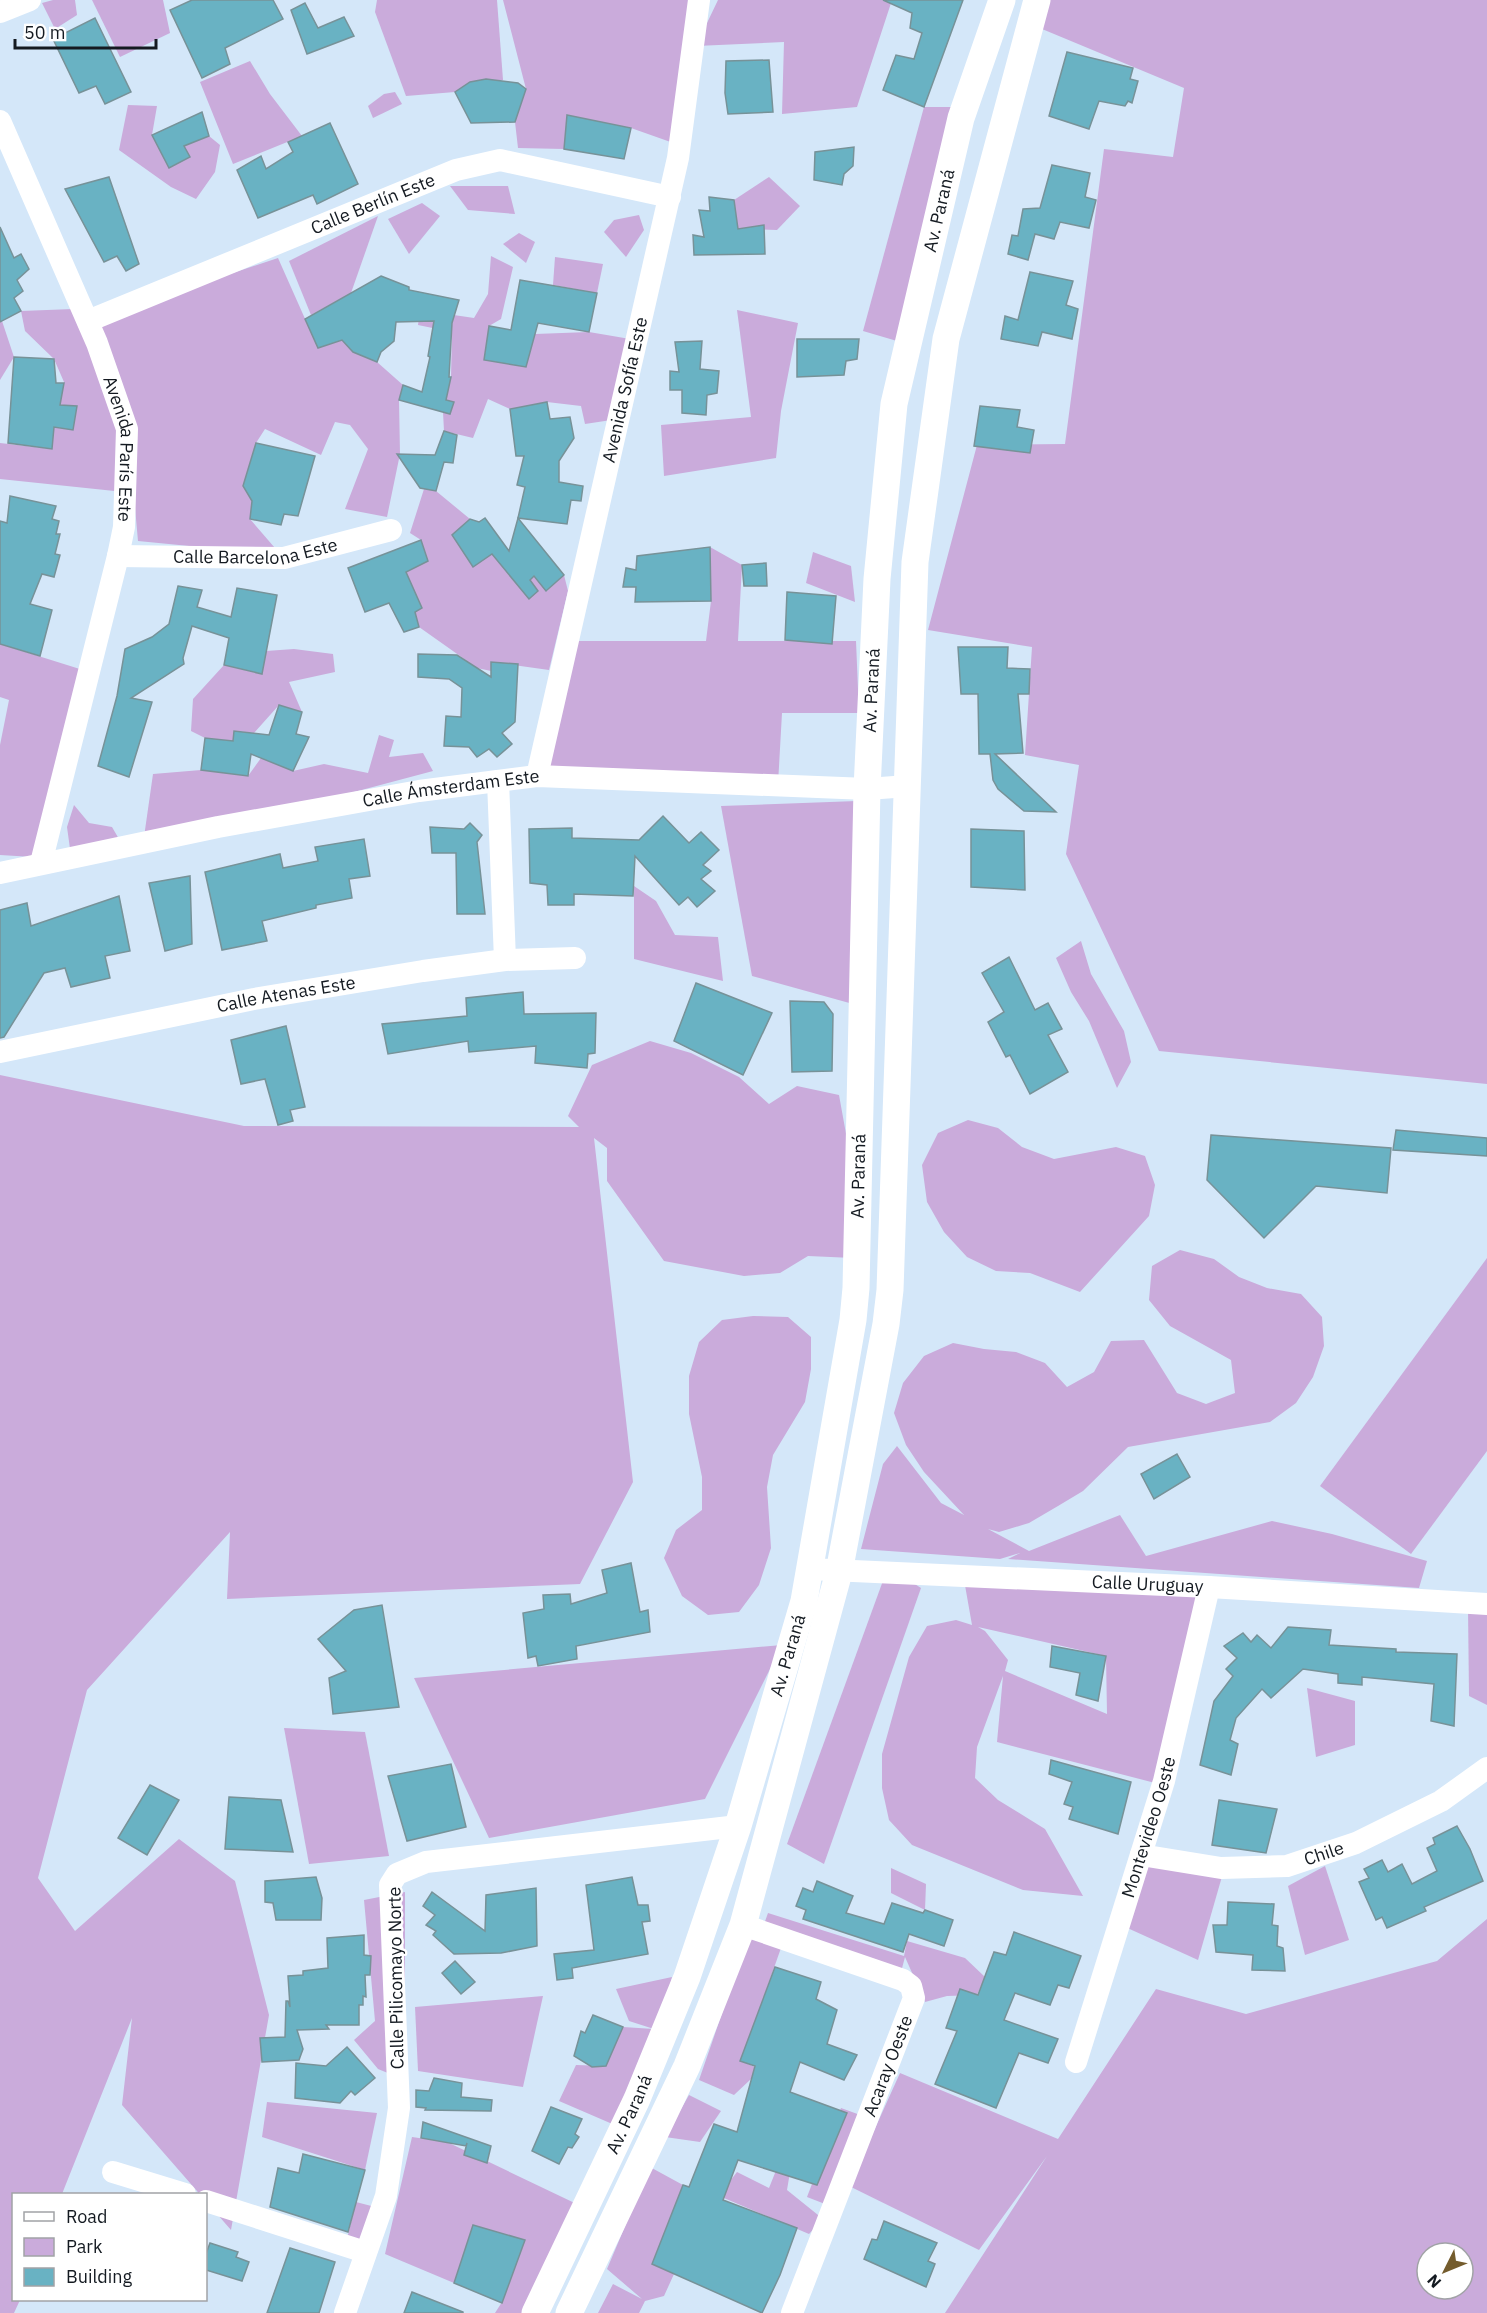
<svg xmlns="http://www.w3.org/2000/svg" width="1487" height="2313" font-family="'IBM Plex Sans',sans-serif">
	<rect width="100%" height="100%" fill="#d4e7f9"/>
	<g fill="#caabdb" fill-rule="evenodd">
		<polygon points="53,0 75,0 77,15 55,29 42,3"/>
		<polygon points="92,0 163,0 170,33 120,57"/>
		<polygon points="377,0 497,0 503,80 455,92 406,96 375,12"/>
		<polygon points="503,0 695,0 679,145 631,128 567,115 564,149 518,148 515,122 526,89"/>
		<polygon points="718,0 892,0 857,107 782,114 784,42 696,46"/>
		<polygon points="1041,0 1487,0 1487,1084 1159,1051 1066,854 1079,765 1025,755 1032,647 928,630 977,445 1065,444 1104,149 1173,157 1184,88 1030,24"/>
		<polygon points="250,61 270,94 302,136 233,164 200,82"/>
		<polygon points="395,92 402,104 373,118 368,106 384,94"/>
		<polygon points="128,105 157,106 152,135 169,168 189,157 184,146 209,136 220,145 215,172 196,199 171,187 119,150"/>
		<polygon points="924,107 965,107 897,341 863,331"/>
		<polygon points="769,177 800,206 777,230 738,229 734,200"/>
		<polygon points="450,186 508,186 515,214 468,210"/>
		<polygon points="422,203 440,216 409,254 388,219"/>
		<polygon points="639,215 644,230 626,257 604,232 614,220"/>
		<polygon points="378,216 351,293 311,315 289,261"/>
		<polygon points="519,233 535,242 526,263 503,244"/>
		<polygon points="491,256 513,267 501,319 489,326 484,360 526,367 535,334 589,332 636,340 618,419 585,424 581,406 547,402 510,409 488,399 473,438 444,431 443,412 451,377 452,332 418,325 420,310 474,318 488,294"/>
		<polygon points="555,257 603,264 597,293 553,285"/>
		<polygon points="278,258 318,348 342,340 353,352 377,362 403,385 399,400 400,454 387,517 345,509 368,449 350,425 335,422 321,455 265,429 256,443 243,486 252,501 250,519 281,555 138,541 128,429 88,321"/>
		<polygon points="73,309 127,429 124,492 0,479 0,443 52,449 54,427 73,429 77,406 60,405 64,382 54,359 25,331 21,311"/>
		<polygon points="737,310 798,323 781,411 776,458 664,476 661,425 751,417"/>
		<polygon points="2,321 14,357 0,380 0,322"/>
		<polygon points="424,489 436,491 470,519 452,535 473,567 492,554 521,589 534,576 547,591 564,575 568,591 549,670 492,662 491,671 477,668 419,627 415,612 422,608 406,572 428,561 421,540 410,533"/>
		<polygon points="710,547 742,565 738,641 856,641 859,713 782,713 778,784 540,766 578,641 706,641 711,601"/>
		<polygon points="813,552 851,566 855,602 806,583"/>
		<polygon points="0,644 83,670 33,857 0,855 0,745 9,700 0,697"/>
		<polygon points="294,649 333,654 335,672 289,682 302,712 279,705 254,733 235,731 233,741 205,738 191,731 193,699 224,665 261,674 266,651"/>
		<polygon points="379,735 394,740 389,757 423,753 433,771 324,800 144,837 153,774 201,770 248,776 261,758 293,771 324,764 368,773"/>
		<polygon points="857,801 853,1004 752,976 721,806"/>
		<polygon points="74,805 89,823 112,827 123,846 71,856 67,827"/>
		<polygon points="634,886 656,901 675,935 718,937 723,981 634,959"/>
		<polygon points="1081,941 1091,974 1124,1031 1131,1062 1117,1088 1089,1021 1071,992 1056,958"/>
		<polygon points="650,1041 691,1053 739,1077 769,1104 797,1086 839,1095 854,1178 853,1258 808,1256 780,1273 744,1276 664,1261 607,1181 607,1148 594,1138 633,1482 580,1584 227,1599 230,1532 87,1690 38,1878 75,1931 179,1839 235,1881 269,2015 231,2230 122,2105 132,2018 62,2194 14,2194 14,2300 20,2300 14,2313 0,2313 0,1075 244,1126 579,1127 568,1116 592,1065"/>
		<polygon points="968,1120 998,1128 1022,1147 1054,1159 1116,1147 1145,1156 1155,1185 1149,1216 1080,1292 1030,1273 996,1271 967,1257 944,1232 927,1202 922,1165 938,1133"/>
		<polygon points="1180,1250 1214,1259 1239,1277 1267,1288 1301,1294 1322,1317 1324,1346 1313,1377 1296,1403 1270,1422 1128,1447 1083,1491 1058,1506 1029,1523 999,1532 988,1529 1029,1551 1120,1515 1146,1556 1272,1521 1332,1534 1427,1561 1419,1588 1008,1559 1020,1553 1000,1559 861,1549 883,1464 897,1446 941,1503 964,1515 924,1472 906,1445 894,1413 903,1383 924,1356 953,1343 984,1349 1016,1352 1045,1363 1067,1387 1094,1372 1111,1341 1144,1340 1177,1393 1206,1404 1235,1393 1231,1360 1170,1326 1149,1300 1152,1266"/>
		<polygon points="1487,1258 1487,1451 1411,1554 1320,1486"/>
		<polygon points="753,1316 788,1317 811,1337 811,1369 805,1402 773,1455 767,1487 771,1548 759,1585 739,1612 708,1615 682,1596 664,1558 676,1530 702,1510 702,1477 689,1414 689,1376 699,1342 722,1320"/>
		<polygon points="888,1567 921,1588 824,1864 787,1844"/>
		<path d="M963,1574L1205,1589L1159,1784L997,1742L1003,1676L977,1747L975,1778L998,1800L1045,1829L1083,1896L1023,1890L912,1845L889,1820L882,1788V1754L909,1657L927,1626L956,1620L972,1625ZM978,1627L1106,1656L1107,1714L1005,1671L1008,1660L985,1631Z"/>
		<polygon points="1468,1607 1487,1610 1487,1705 1469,1696"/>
		<polygon points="782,1645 705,1799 489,1838 414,1678"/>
		<polygon points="1307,1688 1355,1701 1355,1745 1316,1757"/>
		<polygon points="284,1728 365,1732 389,1856 309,1864"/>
		<polygon points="1143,1860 1223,1873 1198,1960 1123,1926"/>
		<polygon points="1325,1866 1349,1940 1305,1955 1288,1886"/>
		<polygon points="891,1868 926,1884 925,1910 891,1893"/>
		<polygon points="405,1892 405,2080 378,2069 354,2040 375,2021 364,1900"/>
		<polygon points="768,1913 904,1956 907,1941 965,1958 985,1977 977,1995 947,1996 925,2002 905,1957 901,1972 763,1927"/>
		<path d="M1487,1919V2313H945L1047,2156L979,2250L849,2186L900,2073L1058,2139L1156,1989L1246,2014L1437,1961ZM1427,2253H1463V2289H1427Z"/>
		<polygon points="748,1938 781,1948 741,2061 755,2067 751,2079 734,2095 699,2080"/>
		<polygon points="672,1977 659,2029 617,2126 559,2101 576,2065 606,2066 623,2027 654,2029 629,2021 616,1989"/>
		<polygon points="543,1996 523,2087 418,2071 415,2007"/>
		<polygon points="689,2095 721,2111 700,2142 665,2137"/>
		<polygon points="267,2102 377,2113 365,2170 262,2137"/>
		<polygon points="841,2108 863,2116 825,2204 807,2197"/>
		<polygon points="412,2137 447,2142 583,2207 533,2313 495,2313 502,2302 525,2240 473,2225 454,2283 385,2254"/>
		<polygon points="650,2167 683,2185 652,2264 674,2274 664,2296 645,2301 639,2313 598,2313 613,2284 642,2299 607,2269"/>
		<polygon points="777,2168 790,2172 787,2190 823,2219 809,2234 705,2190 730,2181 737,2172 769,2188"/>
		<polygon points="356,2202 379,2208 359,2253 346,2243"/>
	</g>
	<g fill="#69b2c3" stroke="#779298" stroke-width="1.5">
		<polygon points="192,0 273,0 283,19 225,48 230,64 202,78 170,10"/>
		<polygon points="883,0 963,0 924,107 883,90 896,55 914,59 922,33 910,28 912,13"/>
		<polygon points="305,3 318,28 344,17 354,36 307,54 291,10"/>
		<polygon points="95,18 131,92 105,104 96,86 79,93 53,39"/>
		<polygon points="1067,52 1133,68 1130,79 1138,81 1132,103 1128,101 1125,106 1099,101 1089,129 1049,116"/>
		<polygon points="769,60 773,112 728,114 725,93 726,61"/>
		<polygon points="486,79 518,83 526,89 515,122 471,123 455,92 470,82"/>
		<polygon points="202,112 209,136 184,146 190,157 169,168 152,135"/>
		<polygon points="567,115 631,128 624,159 564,149"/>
		<polygon points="330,123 358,184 317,204 313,195 258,218 237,170 261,156 266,169 293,152 288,142"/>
		<polygon points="854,147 853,166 844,174 842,185 814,180 815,152"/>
		<polygon points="1052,165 1090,173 1085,197 1096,200 1089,228 1060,222 1054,239 1035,234 1028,260 1008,254 1012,235 1018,236 1023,209 1040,208"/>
		<polygon points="109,177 139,264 126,271 117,256 104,262 65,189"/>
		<polygon points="709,197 734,200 738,229 764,225 765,254 694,255 693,235 704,237 699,210 710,211"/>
		<polygon points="0,227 14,258 21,254 29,269 17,280 23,291 14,298 21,311 0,322"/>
		<polygon points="1030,272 1073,281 1066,305 1078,309 1072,339 1042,332 1038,346 1001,339 1005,316 1018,320"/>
		<polygon points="381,276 409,287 409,290 459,300 452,323 449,377 451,377 446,400 454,402 450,414 399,400 403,385 422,392 430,357 428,356 434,321 396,322 394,341 381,352 377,362 353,352 342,340 318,348 305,319"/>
		<polygon points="520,280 597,293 589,332 538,323 526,367 484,360 489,326 511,330"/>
		<polygon points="797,339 859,339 857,359 846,361 844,375 797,377"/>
		<polygon points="702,341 700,369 719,371 717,393 707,395 706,415 682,413 682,390 670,390 670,371 679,372 675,342"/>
		<polygon points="14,357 54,359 56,383 64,383 60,405 77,406 73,430 54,427 52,449 8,443"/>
		<polygon points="547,402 550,419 570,417 574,438 559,461 559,482 583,486 581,501 571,500 567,524 518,518 525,487 517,485 524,456 516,456 510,409"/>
		<polygon points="980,406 1020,410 1017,427 1034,430 1030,453 974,446"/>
		<polygon points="444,431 457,435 453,463 444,462 436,491 420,488 397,454 435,455"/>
		<polygon points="256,443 315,456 298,516 284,514 281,525 250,519 252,501 243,486"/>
		<polygon points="10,496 56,506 52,519 59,521 56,534 60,534 55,554 60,555 54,577 42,574 30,604 52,610 40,656 0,644 0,521 7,523"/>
		<polygon points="485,518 509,551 518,518 564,575 546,591 534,576 530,580 538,591 529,599 492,554 473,567 452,535 470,519 479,522"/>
		<polygon points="421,540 428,561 406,572 422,608 415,612 419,627 404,632 389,603 365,612 348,568"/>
		<polygon points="710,547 711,601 635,602 636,587 623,587 626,568 636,570 637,556"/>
		<polygon points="766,563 767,586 744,586 742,565"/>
		<polygon points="178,586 202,590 197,607 231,617 237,588 277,595 262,674 224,665 229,638 192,626 183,658 184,664 131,698 152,702 129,777 98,766 117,696 125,649 152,637 169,624"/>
		<polygon points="787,592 836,596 832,644 785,640"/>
		<polygon points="958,647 1008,647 1007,668 1030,669 1029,694 1018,694 1023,753 995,754 1056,812 1024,811 998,789 993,780 990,754 979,754 978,694 961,694"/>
		<polygon points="418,654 457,655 491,677 491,662 518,664 515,722 502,733 512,744 497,757 489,749 477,757 469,747 444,746 446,716 461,717 462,688 449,679 418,677"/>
		<polygon points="279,705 302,712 296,734 309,737 293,771 251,754 248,776 201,770 205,738 233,741 234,731 269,735"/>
		<polygon points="663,816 689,843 701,832 719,850 703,865 711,871 701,879 715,891 697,907 688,897 679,905 635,856 633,896 574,894 574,905 548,905 547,885 530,883 529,829 572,828 572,838 639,840"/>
		<polygon points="470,823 482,835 477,842 485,914 457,914 456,853 432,853 430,827 464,829"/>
		<polygon points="971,829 1024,831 1025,890 971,887"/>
		<polygon points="364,839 370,876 349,879 352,898 316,905 316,908 262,921 267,941 222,950 205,872 280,854 283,868 318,861 315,847"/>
		<polygon points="190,876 192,944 165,951 149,883"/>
		<polygon points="119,896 130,951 105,956 110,978 71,987 65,968 44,973 4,1037 0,1038 0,910 27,903 31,926"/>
		<polygon points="1009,957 1035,1010 1048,1003 1062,1029 1048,1035 1068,1072 1030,1094 1010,1055 1006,1057 988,1022 1004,1012 982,973"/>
		<polygon points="696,983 772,1013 743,1075 674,1041"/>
		<polygon points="523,992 524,1014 596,1013 595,1053 588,1054 587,1068 535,1063 536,1046 469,1052 468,1041 388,1054 382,1024 467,1016 466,998"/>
		<polygon points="790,1001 824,1002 833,1014 832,1071 792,1072"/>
		<polygon points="286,1026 305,1107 290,1110 293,1121 278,1125 265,1079 241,1084 231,1040"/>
		<polygon points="1396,1130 1487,1138 1487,1156 1393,1150"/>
		<polygon points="1211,1135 1391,1148 1387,1193 1316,1186 1264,1238 1207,1180"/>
		<polygon points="1177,1454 1190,1477 1154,1499 1141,1474"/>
		<polygon points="631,1563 640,1612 648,1610 650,1632 576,1646 577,1659 538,1666 536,1656 528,1658 523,1613 544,1609 543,1595 570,1594 571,1604 607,1593 602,1570"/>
		<polygon points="382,1605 399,1707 333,1714 329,1678 346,1671 318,1639 354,1610"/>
		<polygon points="1288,1627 1331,1630 1329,1645 1396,1649 1396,1652 1457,1654 1454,1726 1431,1721 1434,1684 1362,1677 1362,1685 1338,1683 1338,1674 1303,1669 1271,1698 1262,1689 1236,1718 1230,1740 1238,1744 1231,1775 1200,1765 1214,1701 1233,1676 1226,1669 1237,1658 1224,1646 1243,1633 1251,1642 1257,1635 1271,1648"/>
		<polygon points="1052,1646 1106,1656 1098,1701 1076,1695 1080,1673 1050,1667"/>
		<polygon points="1051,1760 1131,1782 1118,1834 1069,1819 1073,1807 1064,1804 1072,1782 1049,1774"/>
		<polygon points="451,1764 466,1827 407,1841 388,1776"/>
		<polygon points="150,1785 179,1800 147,1855 118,1838"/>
		<polygon points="229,1797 281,1800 293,1852 225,1849"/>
		<polygon points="1219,1800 1277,1809 1266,1853 1212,1845"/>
		<polygon points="1457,1826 1470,1849 1483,1881 1424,1907 1426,1911 1387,1928 1382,1917 1376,1920 1359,1882 1369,1878 1364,1869 1382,1860 1388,1872 1402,1864 1412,1884 1437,1871 1427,1848 1435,1844 1433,1838"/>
		<polygon points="316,1877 322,1898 321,1920 276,1920 273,1903 265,1902 265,1881"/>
		<polygon points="632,1877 638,1905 648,1905 650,1921 642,1922 648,1954 572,1968 573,1978 557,1980 554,1954 594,1950 586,1885"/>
		<polygon points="817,1881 853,1896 846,1913 884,1924 892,1903 923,1913 925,1910 953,1920 944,1946 909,1934 903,1952 803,1919 806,1910 796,1906 803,1888 813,1892"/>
		<polygon points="536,1888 537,1946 501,1953 454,1954 433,1935 436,1931 426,1925 435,1915 423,1906 432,1892 485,1931 486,1895"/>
		<polygon points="1228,1902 1274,1904 1272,1925 1278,1926 1277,1946 1283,1948 1285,1971 1252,1970 1253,1955 1216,1952 1213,1925 1227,1925"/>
		<polygon points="1014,1932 1081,1956 1069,1988 1058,1985 1050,2005 1015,1993 1004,2020 1058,2039 1048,2063 1019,2053 996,2108 935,2084 957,2031 946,2028 960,1989 978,1995 994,1952 1006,1955"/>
		<polygon points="364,1935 364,1955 371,1956 370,1975 365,1975 366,1997 363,1996 363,2005 359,2005 359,2025 326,2025 329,2029 297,2030 303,2049 299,2060 262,2062 260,2038 285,2037 286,2001 288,2001 290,2007 288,1976 303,1975 303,1971 328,1968 327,1938"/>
		<polygon points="455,1961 475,1982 461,1994 442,1973"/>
		<polygon points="775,1967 821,1982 816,1999 837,2010 827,2044 857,2055 844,2080 800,2062 790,2092 847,2113 817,2185 738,2160 723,2200 797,2228 780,2275 762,2313 652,2264 683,2185 689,2187 714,2124 737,2132 755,2066 740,2061"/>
		<polygon points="593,2015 623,2027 606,2066 592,2067 574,2056 581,2031 585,2033"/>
		<polygon points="347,2047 375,2078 355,2095 351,2091 340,2103 295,2098 296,2063 326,2066"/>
		<polygon points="434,2078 462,2083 461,2097 492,2100 491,2111 425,2110 426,2108 416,2107 416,2090 429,2091"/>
		<polygon points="551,2107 582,2119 575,2134 579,2137 572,2148 568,2147 559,2164 532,2151"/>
		<polygon points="423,2122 491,2146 487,2163 464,2155 467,2143 466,2146 421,2138"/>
		<polygon points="303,2154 365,2170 348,2232 270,2207 278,2168 299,2173"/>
		<polygon points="884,2221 937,2243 928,2261 935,2264 926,2287 864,2259 872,2239 877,2240"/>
		<polygon points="473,2225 525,2240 502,2303 454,2283"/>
		<polygon points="210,2243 238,2252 236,2257 249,2262 242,2281 206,2270 206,2254"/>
		<polygon points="290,2248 335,2262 319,2313 267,2313"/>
		<polygon points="412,2292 463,2312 463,2313 404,2313"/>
	</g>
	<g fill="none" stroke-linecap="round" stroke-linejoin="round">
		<g stroke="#fff" stroke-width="22">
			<polyline points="0,12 30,0"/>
			<path id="s1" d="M0,121L97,343L127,429L124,527L118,556L41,863"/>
			<path id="s2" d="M88,321L456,170L500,160L670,197"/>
			<path id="s3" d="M118,556L284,558L391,530"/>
			<path id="s4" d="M537,776L678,158L699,0"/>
			<polyline points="498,781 505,960"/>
			<path id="s5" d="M0,873L218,827L419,791L537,776L867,789L908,786"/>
			<path id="s6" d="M0,1052L254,999L423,971L505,960L575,958"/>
			<path id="s7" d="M809,1569L1209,1587L1487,1604"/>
			<path id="s8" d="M1141,1855L1221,1868L1287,1866L1356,1843L1441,1801L1487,1768"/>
			<polyline points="743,1925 903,1980 911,1986 914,1998 792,2313"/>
			<path id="s9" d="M1076,2062L1164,1781L1209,1587"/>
			<polyline points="113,2172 185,2194"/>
			<polyline points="206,2201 365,2252"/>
			<polyline points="345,2313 386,2196 399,2108 390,1885 397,1874 426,1862 738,1826"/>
		</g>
		<g stroke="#fff" stroke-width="27">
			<path id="s10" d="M535,2313L637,2099L687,1977L738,1826L804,1601L853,1320L856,1288L867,789L877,579L894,404L961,118L1002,0"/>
			<polyline points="569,2313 687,2066 743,1925 839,1572 886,1324 890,1290 915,562 946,339 1037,0"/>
		</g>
	</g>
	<g text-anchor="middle" stroke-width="4.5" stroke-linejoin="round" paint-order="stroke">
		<g font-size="18" fill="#141a21" stroke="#fff">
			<text dy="6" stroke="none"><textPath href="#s2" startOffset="308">Calle Berlín Este</textPath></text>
			<text dy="6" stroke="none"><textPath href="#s10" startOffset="2164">Av. Paraná</textPath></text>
			<text dy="6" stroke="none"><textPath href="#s4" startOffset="396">Avenida Sofía Este</textPath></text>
			<text dy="6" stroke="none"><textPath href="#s1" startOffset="352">Avenida París Este</textPath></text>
			<text dy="6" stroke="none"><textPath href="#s3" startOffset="138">Calle Barcelona Este</textPath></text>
			<text dy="6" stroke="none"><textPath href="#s10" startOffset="1678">Av. Paraná</textPath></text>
			<text dy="6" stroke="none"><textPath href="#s5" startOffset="459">Calle Ámsterdam Este</textPath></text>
			<text dy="6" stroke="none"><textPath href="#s6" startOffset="292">Calle Atenas Este</textPath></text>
			<text dy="6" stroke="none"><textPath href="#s10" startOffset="1192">Av. Paraná</textPath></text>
			<text dy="6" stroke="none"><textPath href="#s7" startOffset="339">Calle Uruguay</textPath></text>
			<text dy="6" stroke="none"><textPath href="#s10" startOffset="706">Av. Paraná</textPath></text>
			<text dy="6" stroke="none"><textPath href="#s9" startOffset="246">Montevideo Oeste</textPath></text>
			<text dy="6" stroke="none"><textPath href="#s8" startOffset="186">Chile</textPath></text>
			<text transform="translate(396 1978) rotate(-91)" y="6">Calle Pilicomayo Norte</text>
			<text transform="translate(888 2066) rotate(-69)" y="6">Acaray Oeste</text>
			<text dy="6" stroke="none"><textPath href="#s10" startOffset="220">Av. Paraná</textPath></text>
		</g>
	</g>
	<rect x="12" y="2193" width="195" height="108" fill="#ffffff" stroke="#a1a3a6" stroke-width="1.5"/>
	<rect x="24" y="2212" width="30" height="9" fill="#ffffff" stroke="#a1a3a6" stroke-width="1.5"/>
	<text x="66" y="2223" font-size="18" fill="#141a21">Road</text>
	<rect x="24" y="2238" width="30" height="18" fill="#caabdb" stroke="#a1a3a6" stroke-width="1.5"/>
	<text x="66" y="2253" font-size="18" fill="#141a21">Park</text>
	<rect x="24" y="2268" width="30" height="18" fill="#69b2c3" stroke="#a1a3a6" stroke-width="1.5"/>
	<text x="66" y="2283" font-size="18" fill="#141a21">Building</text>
	<g transform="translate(1445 2271) rotate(227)"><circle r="28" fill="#ffffff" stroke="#a1a3a6" stroke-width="1.5"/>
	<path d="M0-4.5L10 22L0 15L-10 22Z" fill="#745c2d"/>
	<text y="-9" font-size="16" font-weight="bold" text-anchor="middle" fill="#141a21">N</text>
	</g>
	<path d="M15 39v9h141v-9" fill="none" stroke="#141a21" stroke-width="3"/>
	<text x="24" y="39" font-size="18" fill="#141a21" stroke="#ffffff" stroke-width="4.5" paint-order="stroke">50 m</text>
</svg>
